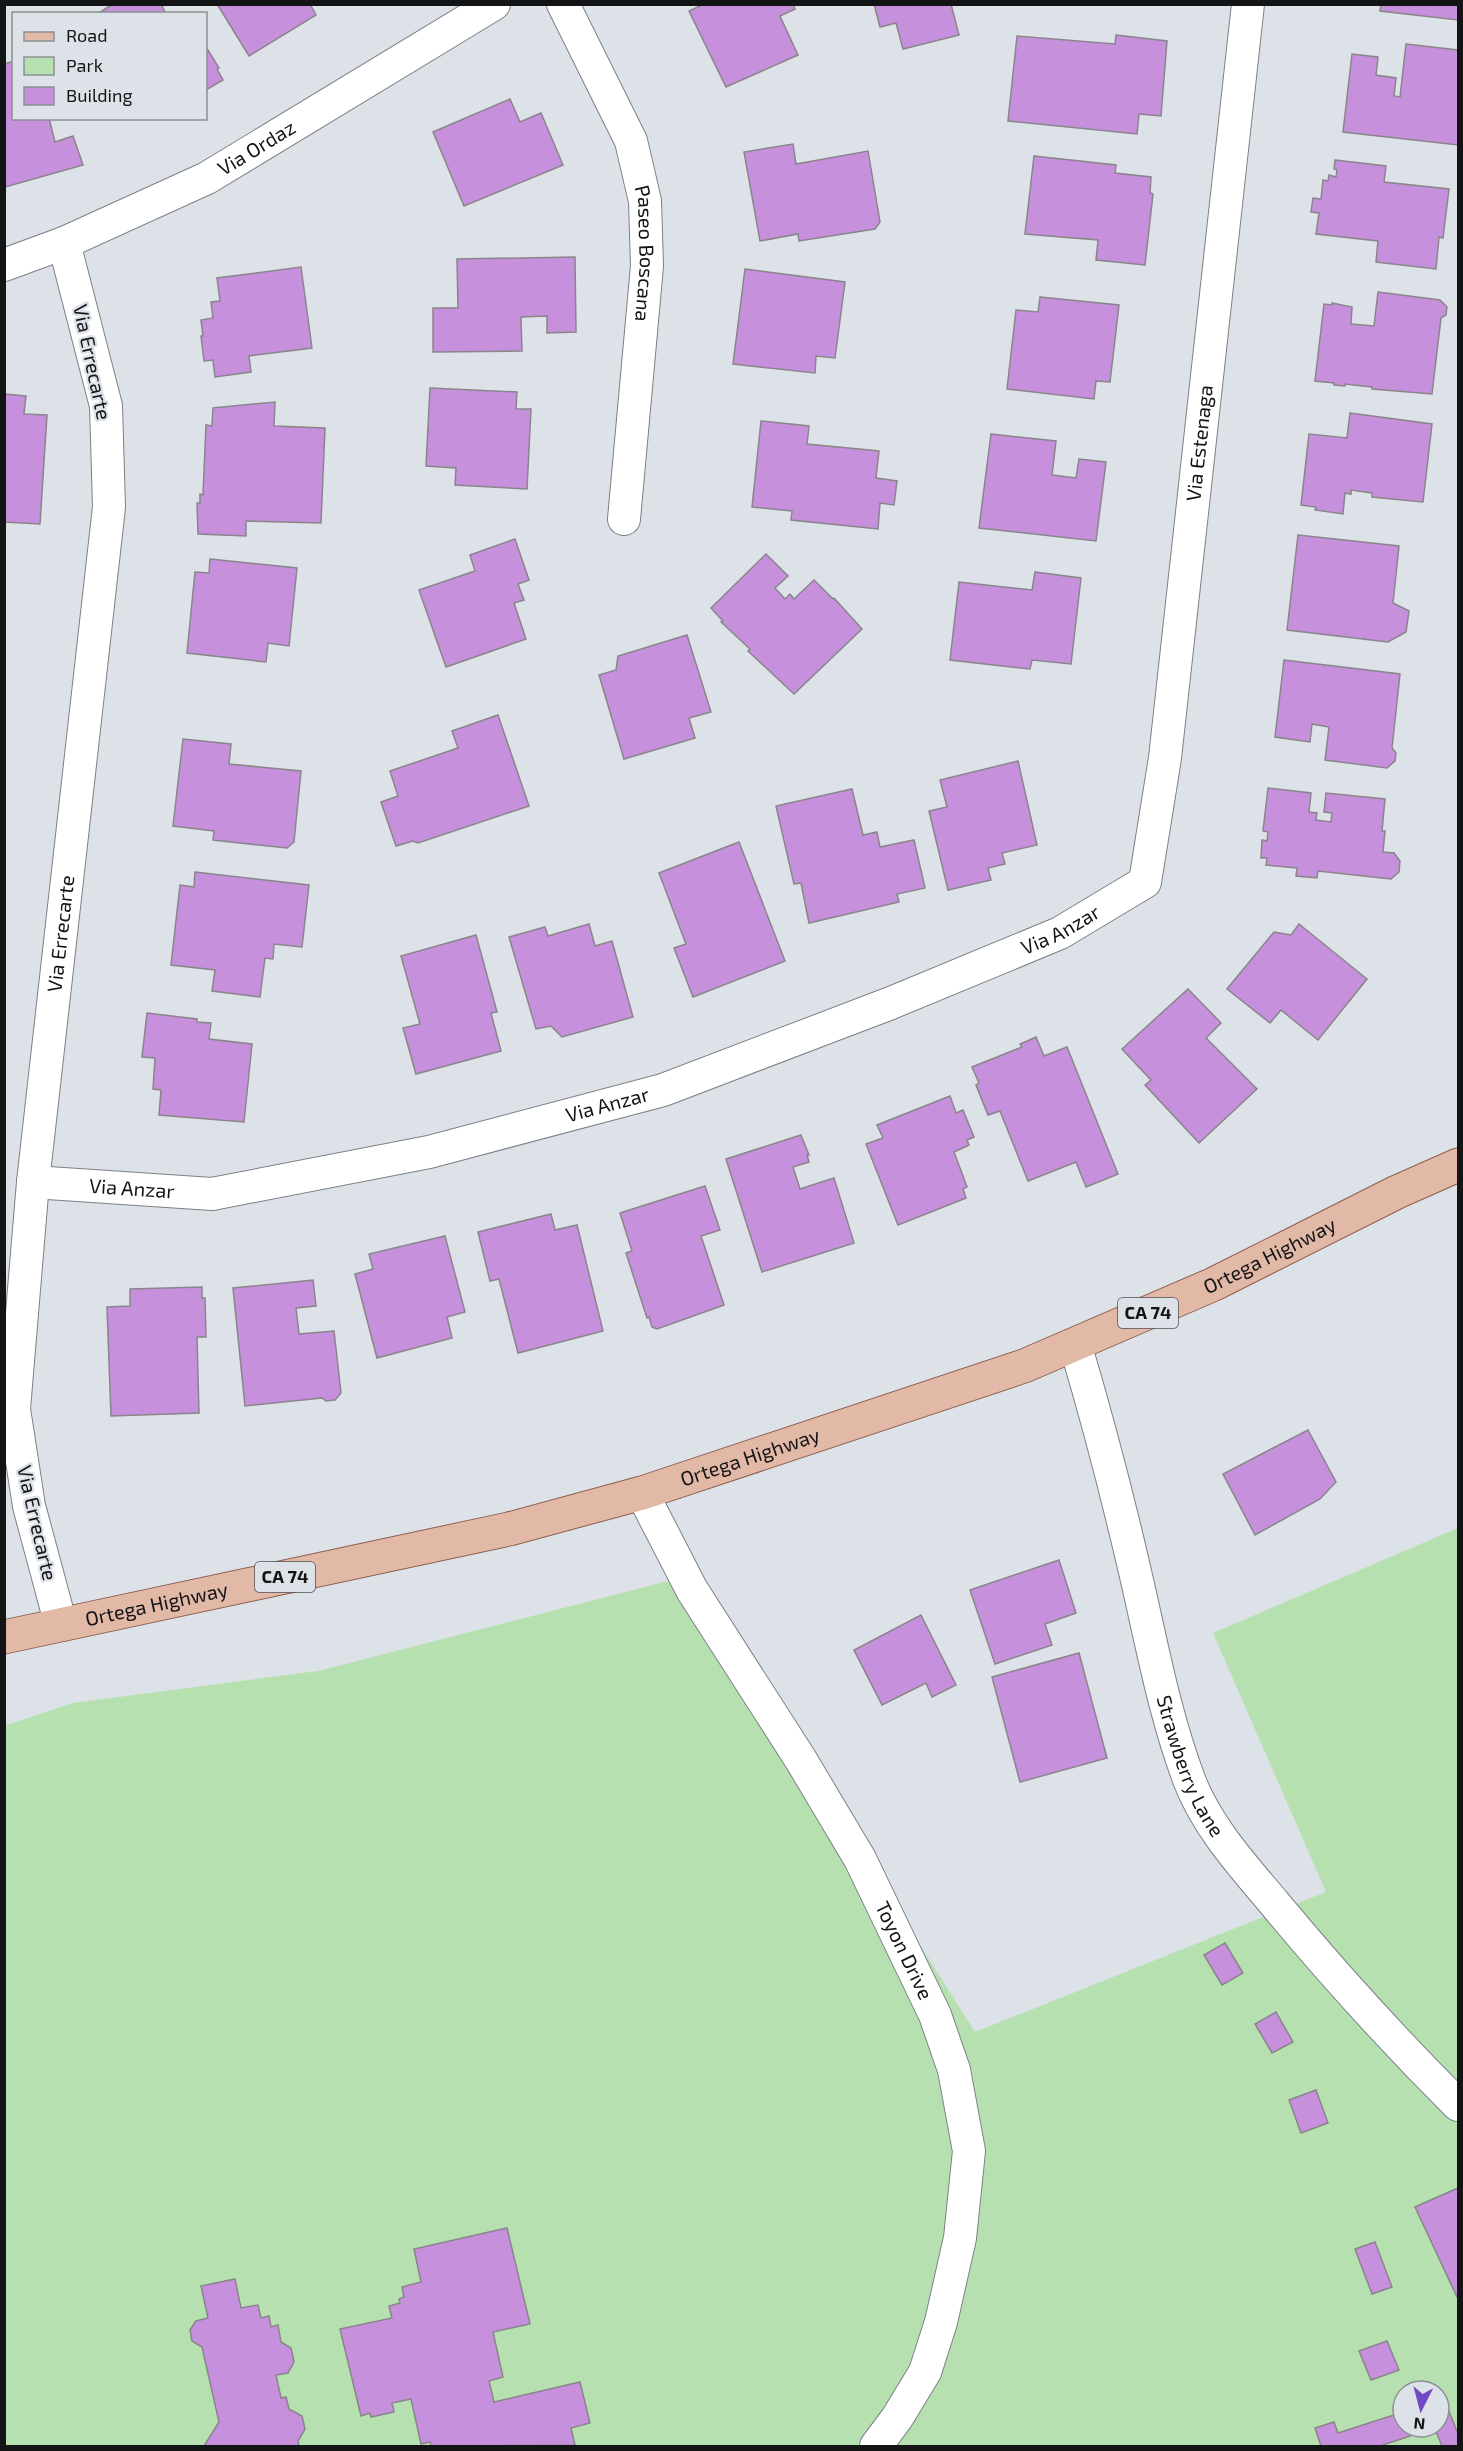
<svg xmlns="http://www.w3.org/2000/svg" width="1463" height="2451" font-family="'Exo 2',sans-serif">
	<rect width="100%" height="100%" fill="#dce2e7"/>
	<path fill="#b7e0b1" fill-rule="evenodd" d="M1458,1528V2446H5L4,1726L73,1703L318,1671L676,1579L927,1956L975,2032L1326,1892L1213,1633ZM1403,2391H1439V2427H1403Z"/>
	<g fill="#c790dd" stroke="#89858a" stroke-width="1.5">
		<polygon points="113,4 161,4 166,14 97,14"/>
		<polygon points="217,4 310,4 316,15 249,56"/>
		<polygon points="704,4 793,4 795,9 780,16 798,55 726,87 689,11"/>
		<polygon points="874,4 951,4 959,35 903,49 896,23 880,27"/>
		<polygon points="1381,4 1458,4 1458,20 1380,11"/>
		<polygon points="1116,35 1167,41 1161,116 1139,114 1137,134 1008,121 1017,36 1115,44"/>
		<polygon points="1406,44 1458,50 1458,145 1343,132 1352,54 1378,57 1376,75 1396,78 1394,96 1400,97"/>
		<polygon points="206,47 219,68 217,69 223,80 206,90"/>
		<polygon points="14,61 14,118 49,118 55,142 73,136 83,165 5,187 4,64"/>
		<polygon points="510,99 520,122 541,113 563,165 464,206 433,132"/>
		<polygon points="793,144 796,164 868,151 880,222 875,229 799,241 798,234 760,241 744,152"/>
		<polygon points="1034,156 1116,165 1115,173 1151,177 1150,193 1153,194 1145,265 1096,260 1098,240 1025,234"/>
		<polygon points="1335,160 1386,166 1384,182 1449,189 1443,238 1439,237 1436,269 1376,262 1378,241 1316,234 1319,213 1311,212 1313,198 1321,199 1323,180 1328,181 1329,175 1336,177 1337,170 1334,169"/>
		<polygon points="575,257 576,332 547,333 547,316 521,317 522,351 433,352 433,308 458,308 457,259"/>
		<polygon points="301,267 312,348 249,356 251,372 215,377 213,360 204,361 201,336 203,336 201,320 213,318 211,302 220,301 217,278"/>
		<polygon points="745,269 845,282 835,358 816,356 815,373 733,364"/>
		<polygon points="1378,292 1440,300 1447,307 1446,315 1441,318 1432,394 1372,389 1372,387 1345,384 1345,386 1334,385 1334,383 1315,381 1324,304 1332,305 1332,303 1352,307 1351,324 1374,326"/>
		<polygon points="1040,297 1119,305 1110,382 1096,381 1094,399 1007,389 1016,310 1038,312"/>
		<polygon points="430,388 517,392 516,409 531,409 527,489 455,485 456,468 426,466"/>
		<polygon points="4,394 26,396 24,414 47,415 40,524 4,522"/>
		<polygon points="275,402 274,426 325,428 321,523 246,521 246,536 198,534 197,503 200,503 200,494 203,495 206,425 212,426 213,408"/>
		<polygon points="1350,413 1432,424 1423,502 1372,497 1372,493 1351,490 1351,494 1345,493 1343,514 1315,510 1316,507 1301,505 1309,434 1347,438"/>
		<polygon points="761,421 809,426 807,444 879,451 876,478 897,481 894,505 880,503 878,529 791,520 792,511 752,507"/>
		<polygon points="991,434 1056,441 1052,475 1076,478 1079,459 1106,462 1096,541 979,528"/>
		<polygon points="1298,535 1399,546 1393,603 1409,611 1406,632 1388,642 1287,630"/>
		<polygon points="515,539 529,580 518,584 524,600 514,603 526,639 446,667 419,590 475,571 470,555"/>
		<polygon points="766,554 788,576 775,588 785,599 790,594 794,599 814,580 833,599 834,598 862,629 794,694 748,651 750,649 721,622 723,621 711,608"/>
		<polygon points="210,559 297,568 289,646 268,643 266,662 187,653 195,572 209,573"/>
		<polygon points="1035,572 1081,578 1071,664 1032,660 1030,669 950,660 959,582 1032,590"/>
		<polygon points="687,635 711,712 689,718 695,738 624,759 599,675 616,670 618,656"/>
		<polygon points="1284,660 1400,674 1392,748 1396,753 1395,761 1387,768 1325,760 1329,727 1312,724 1310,742 1275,737"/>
		<polygon points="498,715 529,806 418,843 413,841 396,846 381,802 398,796 390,771 458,748 452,731"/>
		<polygon points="183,739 231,744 229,764 301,771 294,842 287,848 213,840 214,831 173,826"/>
		<polygon points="1018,761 1037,845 1002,853 1005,864 988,868 991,880 948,890 929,811 947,807 940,780"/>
		<polygon points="1268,788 1311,793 1309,812 1317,813 1316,820 1331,822 1332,813 1324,812 1326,793 1385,799 1382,831 1385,831 1383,852 1394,853 1400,861 1399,872 1391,879 1318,871 1317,878 1296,876 1297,868 1266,865 1267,858 1261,858 1262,840 1267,841 1268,832 1263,831"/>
		<polygon points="852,789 863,835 877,832 880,847 914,840 925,888 897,894 899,902 809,923 801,883 794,884 776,806"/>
		<polygon points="739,842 785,961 693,997 674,948 686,944 659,873"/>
		<polygon points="195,872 309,885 302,947 274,944 273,959 265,958 260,997 212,991 215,970 171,965 180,885 194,887"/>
		<polygon points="589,924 595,946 612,941 633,1017 562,1037 551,1026 536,1029 509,937 545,927 548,936"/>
		<polygon points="1299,924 1367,979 1318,1040 1281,1010 1270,1023 1227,989 1274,932 1291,935"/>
		<polygon points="476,935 497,1012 491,1013 501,1051 416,1074 403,1028 420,1024 401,956"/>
		<polygon points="1188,989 1221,1023 1206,1038 1257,1089 1199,1143 1145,1085 1151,1080 1122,1049"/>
		<polygon points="147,1013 197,1019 197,1022 211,1023 209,1039 252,1044 244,1122 159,1115 161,1090 153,1089 155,1058 142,1057"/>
		<polygon points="1036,1037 1044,1056 1067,1047 1118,1174 1086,1187 1076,1162 1028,1181 1000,1111 988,1115 976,1085 979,1083 972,1067 1022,1047 1020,1044"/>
		<polygon points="950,1096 956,1113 963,1110 974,1137 967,1140 969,1145 954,1152 967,1187 963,1189 966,1198 898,1225 866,1144 883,1138 877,1125"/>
		<polygon points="801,1135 809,1155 807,1155 809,1162 793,1167 800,1189 834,1178 854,1243 762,1272 726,1159"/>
		<polygon points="705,1186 720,1230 701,1236 724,1305 657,1329 652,1327 649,1317 647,1318 626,1253 632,1251 620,1213"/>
		<polygon points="551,1214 555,1230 577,1225 603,1331 518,1353 499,1279 490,1281 478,1232"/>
		<polygon points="445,1236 465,1312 447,1317 452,1338 377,1358 355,1274 373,1269 369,1254"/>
		<polygon points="313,1280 316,1306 296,1308 299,1334 334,1331 341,1393 335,1400 326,1401 322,1398 245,1406 233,1288"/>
		<polygon points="202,1287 202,1298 205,1298 206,1337 197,1337 199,1413 111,1416 107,1307 130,1306 130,1289"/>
		<polygon points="1308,1430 1336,1482 1320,1499 1255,1535 1223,1474"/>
		<polygon points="1059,1560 1076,1613 1045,1624 1052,1645 995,1664 970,1590"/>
		<polygon points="921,1615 956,1685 932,1697 926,1683 882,1705 854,1650"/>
		<polygon points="1079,1653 1107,1758 1020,1782 992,1677"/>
		<polygon points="1225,1943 1243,1973 1222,1985 1204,1955"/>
		<polygon points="1276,2012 1293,2042 1272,2053 1255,2024"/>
		<polygon points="1316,2090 1328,2123 1301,2133 1289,2100"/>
		<polygon points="1458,2188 1458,2297 1457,2297 1415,2207"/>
		<polygon points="507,2228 530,2324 493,2332 503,2377 489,2381 494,2402 580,2382 590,2423 571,2428 575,2445 431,2446 430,2442 421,2444 411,2399 392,2403 394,2412 371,2417 370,2413 361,2416 340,2329 392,2318 389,2306 400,2303 399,2299 404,2297 402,2287 421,2282 414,2249"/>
		<polygon points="1375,2242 1392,2287 1372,2294 1355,2249"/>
		<polygon points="235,2279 241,2308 258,2305 261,2318 269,2316 271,2327 278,2325 281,2342 291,2348 294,2362 288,2373 276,2375 281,2398 286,2397 289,2409 302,2416 305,2429 298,2441 299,2446 204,2446 219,2422 202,2347 192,2341 190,2330 196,2321 208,2318 201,2286"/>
		<polygon points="1387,2341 1399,2370 1371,2380 1359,2351"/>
		<polygon points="1449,2411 1458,2434 1458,2446 1442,2446 1434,2427 1439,2427 1439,2415"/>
		<polygon points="1403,2412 1403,2427 1410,2427 1413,2435 1380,2446 1321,2446 1315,2428 1334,2422 1338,2433"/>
	</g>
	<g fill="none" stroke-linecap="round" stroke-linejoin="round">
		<defs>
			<g id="street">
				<path id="s1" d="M563,4L631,141L645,201L647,266L624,519"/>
				<path id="s2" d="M4,265L64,243L207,178L494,4"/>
				<path id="s3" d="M33,1182L212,1194L429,1152L663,1090L891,1003L1060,933L1145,882L1165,758L1248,4"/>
				<path id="s4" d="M1075,1344C1098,1421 1118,1498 1136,1576C1152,1645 1165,1717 1190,1782C1208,1828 1244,1867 1275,1904C1333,1974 1394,2041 1458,2105"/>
				<path id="s5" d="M642,1493L692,1590L801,1760L860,1859L935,2015L954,2070L969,2151L960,2238L941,2322L925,2372L897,2418L876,2446"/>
				<path id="s6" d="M61,1625L29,1506L14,1409L33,1182L109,507L106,406L64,243"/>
			</g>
			<g id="primary">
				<path id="s7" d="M4,1637L509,1529L642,1493L1024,1366L1214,1284L1397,1192L1458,1165"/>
			</g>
		</defs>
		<use href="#street" stroke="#7c8186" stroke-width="34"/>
		<use href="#primary" stroke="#8d5f4d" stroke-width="35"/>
		<use href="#street" stroke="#fff" stroke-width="32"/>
		<use href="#primary" stroke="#e2b8a6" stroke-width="33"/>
	</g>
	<g text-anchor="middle" stroke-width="4.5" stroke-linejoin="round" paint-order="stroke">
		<g fill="#dce2e7" stroke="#4f5255" stroke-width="1.5">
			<rect x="1118" y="1298" width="60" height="30" rx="4.5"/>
			<rect x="255" y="1562" width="60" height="30" rx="4.5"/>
		</g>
		<g font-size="18" font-weight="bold" fill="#121416">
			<text x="1148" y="1319">CA 74</text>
			<text x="285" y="1583">CA 74</text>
		</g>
		<g font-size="20" fill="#121416" stroke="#dce2e7">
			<text dy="7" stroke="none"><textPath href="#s2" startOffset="279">Via Ordaz</textPath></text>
			<text dy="7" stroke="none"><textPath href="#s1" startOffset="267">Paseo Boscana</textPath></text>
			<text transform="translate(92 362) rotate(78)" y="7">Via Errecarte</text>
			<text dy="7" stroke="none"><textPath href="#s3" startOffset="1611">Via Estenaga</textPath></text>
			<text dy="7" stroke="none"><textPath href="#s3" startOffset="1071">Via Anzar</textPath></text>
			<text dy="7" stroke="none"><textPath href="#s6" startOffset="699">Via Errecarte</textPath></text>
			<text dy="7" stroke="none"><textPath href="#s3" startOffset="585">Via Anzar</textPath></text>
			<text dy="7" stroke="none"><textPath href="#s3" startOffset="99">Via Anzar</textPath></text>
			<text dy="7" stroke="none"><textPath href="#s7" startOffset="1326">Ortega Highway</textPath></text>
			<text dy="7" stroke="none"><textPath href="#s7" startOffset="768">Ortega Highway</textPath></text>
			<text transform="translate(37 1523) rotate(77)" y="7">Via Errecarte</text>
			<text dy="7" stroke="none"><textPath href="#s7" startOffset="156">Ortega Highway</textPath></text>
			<text dy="7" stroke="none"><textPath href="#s4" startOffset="438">Strawberry Lane</textPath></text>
			<text dy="7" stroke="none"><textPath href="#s5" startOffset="528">Toyon Drive</textPath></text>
		</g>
	</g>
	<rect width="1463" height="2451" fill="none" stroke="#121416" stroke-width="12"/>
	<rect x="12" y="12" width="195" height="108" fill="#dce2e7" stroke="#8b9093" stroke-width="1.5"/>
	<rect x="24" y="32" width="30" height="9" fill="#e2b8a6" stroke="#8b9093" stroke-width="1.5"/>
	<text x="66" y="42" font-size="18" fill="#121416">Road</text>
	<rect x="24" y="57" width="30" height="18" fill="#b7e0b1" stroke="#8b9093" stroke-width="1.5"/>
	<text x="66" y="72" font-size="18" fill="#121416">Park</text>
	<rect x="24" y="87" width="30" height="18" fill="#c790dd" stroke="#8b9093" stroke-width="1.5"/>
	<text x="66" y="102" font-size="18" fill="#121416">Building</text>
	<g transform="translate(1421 2409) rotate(186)"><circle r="28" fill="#dce2e7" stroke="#8b9093" stroke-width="1.5"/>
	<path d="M0-4.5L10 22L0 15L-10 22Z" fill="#724bc4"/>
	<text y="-9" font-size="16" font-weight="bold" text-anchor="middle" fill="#121416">N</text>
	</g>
</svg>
